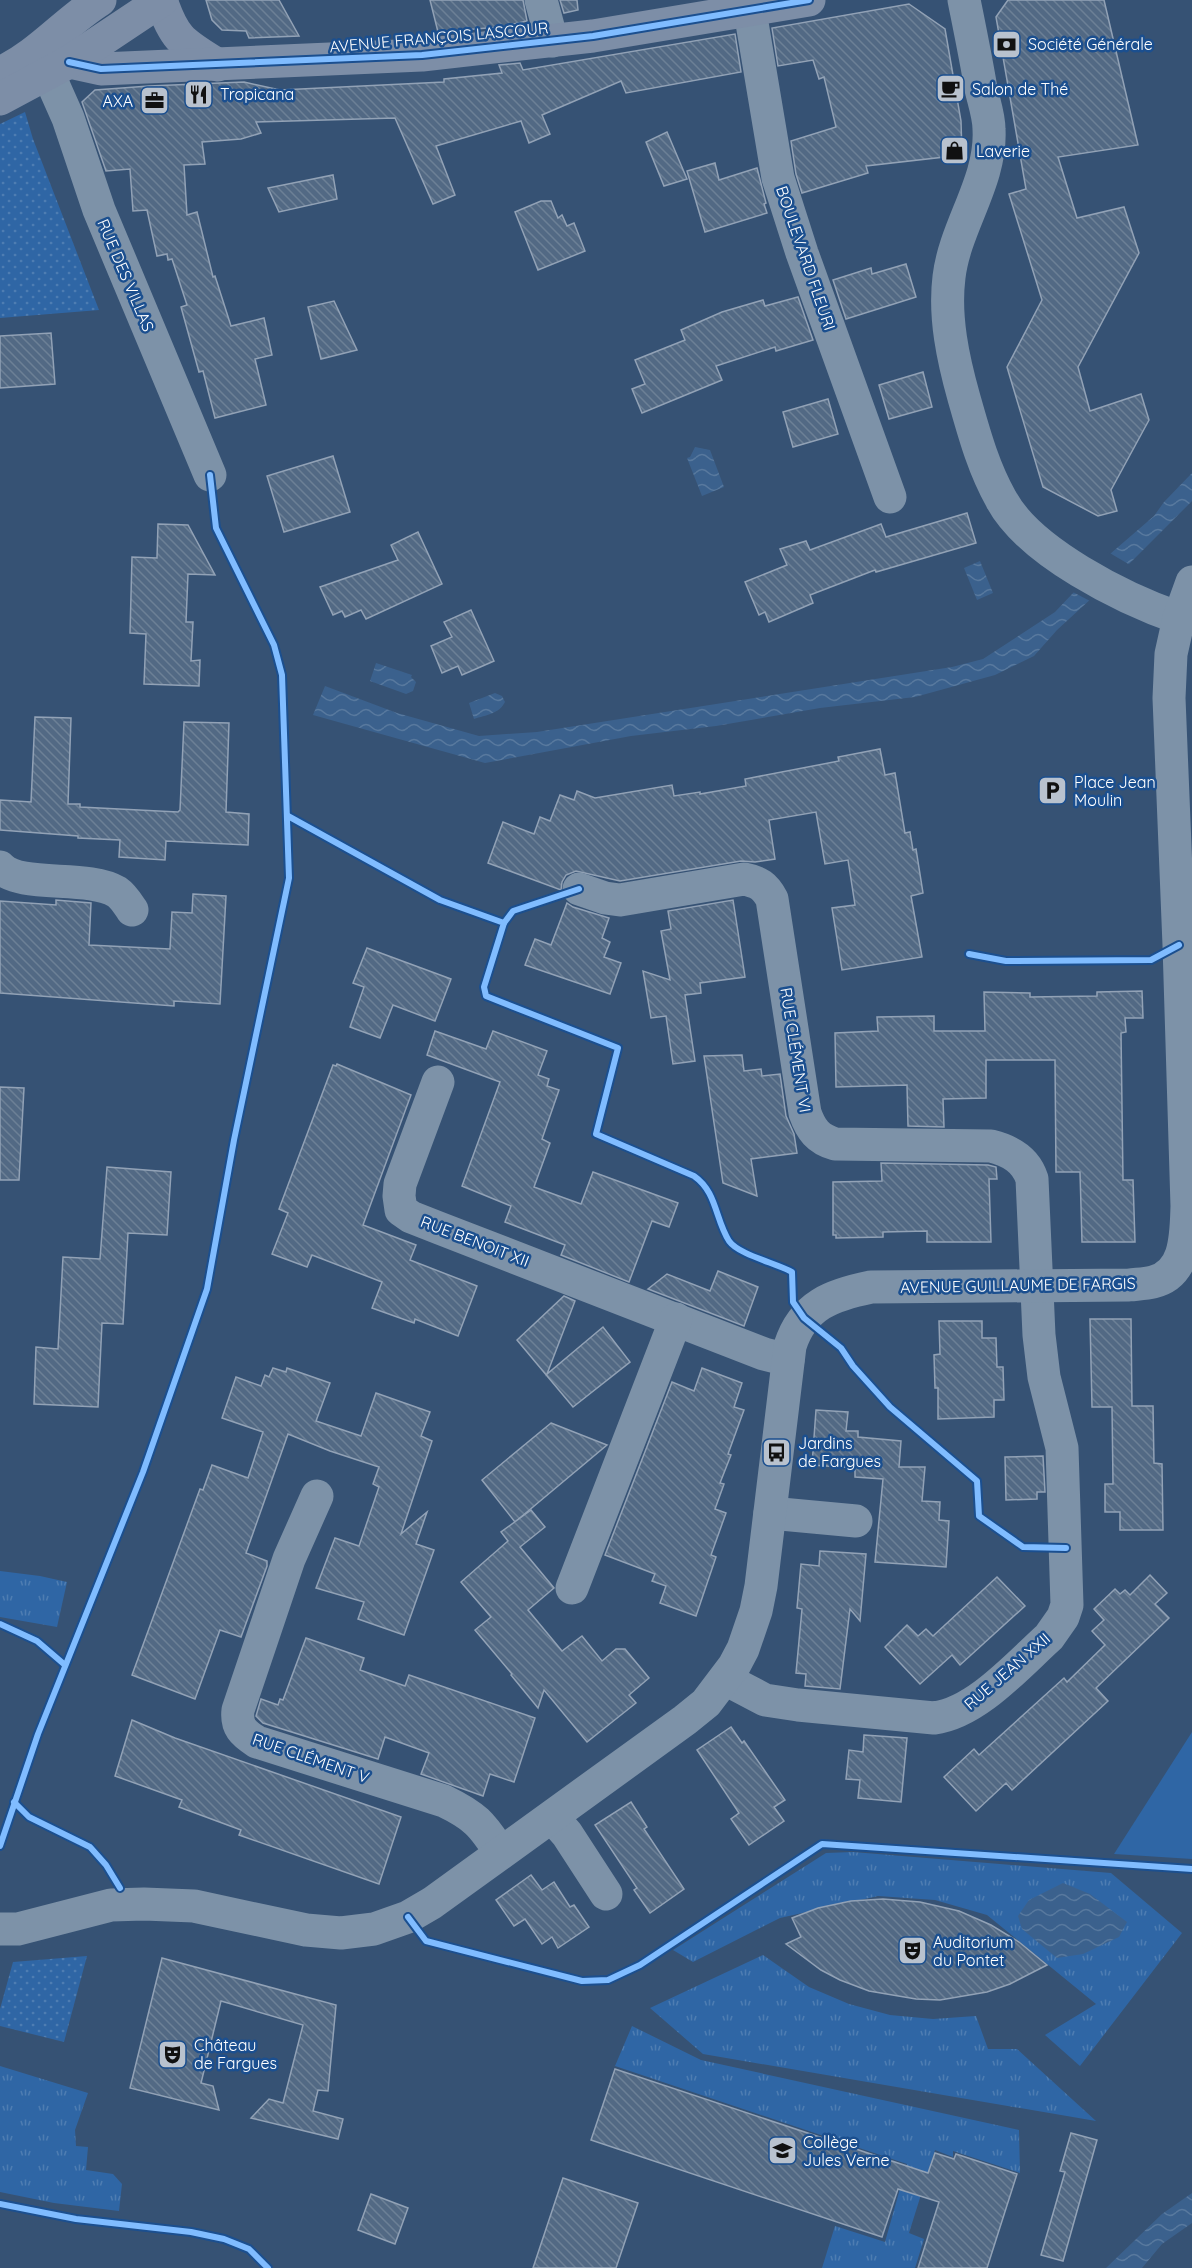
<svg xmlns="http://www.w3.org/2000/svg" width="1192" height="2268" font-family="Quicksand,sans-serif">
	<defs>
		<pattern id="grass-tufts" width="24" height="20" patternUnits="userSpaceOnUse" patternTransform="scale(1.5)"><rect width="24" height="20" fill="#2f66a5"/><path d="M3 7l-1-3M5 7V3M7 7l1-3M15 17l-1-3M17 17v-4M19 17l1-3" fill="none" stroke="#4e7db2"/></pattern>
		<pattern id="garden-dots" width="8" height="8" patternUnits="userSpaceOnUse" patternTransform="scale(1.5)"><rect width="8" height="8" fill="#2f66a5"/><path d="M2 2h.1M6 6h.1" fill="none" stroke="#4e7db2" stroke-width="1.8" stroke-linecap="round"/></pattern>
		<pattern id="water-waves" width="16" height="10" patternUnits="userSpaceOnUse" patternTransform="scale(1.5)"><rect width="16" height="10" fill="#3b618d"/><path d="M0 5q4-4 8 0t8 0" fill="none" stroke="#58799e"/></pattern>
		<pattern id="building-back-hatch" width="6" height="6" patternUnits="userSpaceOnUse" patternTransform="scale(1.5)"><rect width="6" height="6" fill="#526984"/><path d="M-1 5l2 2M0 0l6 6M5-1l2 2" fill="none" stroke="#6c8096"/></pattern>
	</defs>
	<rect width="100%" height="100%" fill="#365274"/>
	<g fill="url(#grass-tufts)">
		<polygon points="0,1571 40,1576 67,1582 57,1627 0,1617"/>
		<polygon points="853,1852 1111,1873 1182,1933 1080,2066 1045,2035 1096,2004 987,1915 935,1900 878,1896 780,1918 693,1962 673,1950 826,1853"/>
		<polygon points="763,1955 809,1987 849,2004 890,2015 933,2019 976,2016 988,2049 1017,2049 1096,2121 703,2054 650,2008"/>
		<polygon points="632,2026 701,2060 1019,2130 1020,2173 953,2151 953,2157 935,2150 909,2233 924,2239 915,2268 822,2268 835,2226 885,2242 907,2164 615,2066"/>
		<polygon points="0,2066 88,2093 75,2130 76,2146 88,2147 86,2170 113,2174 122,2184 119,2211 54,2203 0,2192"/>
	</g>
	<polygon fill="#2f66a5" points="1192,1732 1192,1859 1114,1854"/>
	<g fill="url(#garden-dots)">
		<polygon points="25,112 33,139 99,310 0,318 0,124"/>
		<polygon points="87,1956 64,2042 0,2026 0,2009 13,1962"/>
	</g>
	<g fill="url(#water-waves)">
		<polygon points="695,447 710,450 724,487 702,496 687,458 690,457"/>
		<polygon points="1192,473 1192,501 1129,564 1057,630 1034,656 995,675 915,697 820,708 716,726 631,736 485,763 313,715 325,686 397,713 479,736 537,732 952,667 983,659 1055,612 1110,554 1154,516 1164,502"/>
		<polygon points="980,561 993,593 977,600 964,568"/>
		<polygon points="376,663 412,675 411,677 416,682 413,691 406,694 370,681"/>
		<path d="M495,693L502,696L505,702C499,714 486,715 474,719L469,703Z"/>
		<polygon points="1063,1883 1090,1894 1127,1922 1119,1937 1083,1954 1057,1958 1022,1929 1018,1916 1029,1900"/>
		<polygon points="1192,2193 1192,2223 1162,2244 1142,2268 1106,2268 1162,2214"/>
	</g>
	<polygon fill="#365274" points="1108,552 1130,565 1092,602 1071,591"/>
	<g fill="url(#building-back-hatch)" stroke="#92a2b6" stroke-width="1.5">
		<polygon points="206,0 279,0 299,36 249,38 246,31 222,30 212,20"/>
		<polygon points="430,0 523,0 527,21 500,27 438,32"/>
		<polygon points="560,0 577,0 578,10 564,13"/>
		<polygon points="1008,0 1104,0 1138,145 1058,157 1077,218 1124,207 1139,253 1078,367 1090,411 1141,394 1149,420 1111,490 1117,511 1098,516 1043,487 1007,367 1042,300 1009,194 1026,189 996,17"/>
		<polygon points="909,4 945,29 961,121 962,155 866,166 868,173 802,193 796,174 791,141 836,127 824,77 819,79 813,60 778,66 772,28"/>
		<polygon points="735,34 741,72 626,93 621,81 542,115 550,134 529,143 521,121 436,146 455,195 433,204 395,118 256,122 261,133 241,139 202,142 205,164 184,165 187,215 197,212 213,277 215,276 231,326 264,318 272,355 255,359 266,405 215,418 203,371 199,372 181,307 187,305 172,259 168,260 167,254 157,256 147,210 133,211 130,169 106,171 82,102 95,90 149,86 244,82 280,90 444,82 444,79 502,73 499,65 520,63 523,70"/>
		<polygon points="667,132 687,179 664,186 646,142"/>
		<polygon points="715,163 719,180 757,168 766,203 764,204 767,213 705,232 687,171"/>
		<polygon points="333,175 337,199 279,212 268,188"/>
		<polygon points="541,201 551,201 558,218 562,215 567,226 574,223 585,251 538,270 515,212"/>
		<polygon points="906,264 916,297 846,319 833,280 871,268 872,274"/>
		<polygon points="798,297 813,340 776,351 775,347 716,366 722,380 642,413 632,389 645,384 635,360 685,340 681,330 722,312 763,300 765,306"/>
		<polygon points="334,301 357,350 321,359 308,307"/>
		<polygon points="51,333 55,384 0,388 0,336"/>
		<polygon points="923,372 932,407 889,419 879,385"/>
		<polygon points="828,399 838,434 793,447 783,412"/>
		<polygon points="333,456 350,512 284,532 267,476"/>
		<polygon points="967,513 976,543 876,572 875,570 810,595 813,603 769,622 765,612 759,615 745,582 787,565 780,549 806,541 810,550 881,524 886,537"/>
		<polygon points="158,524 188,525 215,575 188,574 186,622 193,622 191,661 200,660 199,686 144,684 146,634 130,633 132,557 157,558"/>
		<polygon points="418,532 442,584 366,619 361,610 345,617 342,611 333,615 320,587 398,560 391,545"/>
		<polygon points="471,610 494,661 462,675 458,666 442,673 431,646 452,637 444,622"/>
		<polygon points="35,717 71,718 68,804 80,804 80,807 178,812 180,810 184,722 229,723 226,812 249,814 248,845 166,841 165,860 119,857 120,840 78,838 78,836 0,830 0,800 31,802"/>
		<polygon points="880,749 885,775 895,773 905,833 910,832 913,850 916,849 923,893 911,896 922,957 842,970 832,908 855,905 848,860 825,864 816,812 769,820 775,859 755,862 741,861 620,881 576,871 566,875 562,882 561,890 488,863 503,822 534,834 540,817 550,821 560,795 574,800 577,791 595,798 672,785 674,796 700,792 700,794 746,786 745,779 839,761 838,757"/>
		<polygon points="193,894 226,896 220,1004 174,1001 174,1006 0,993 0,901 56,905 56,900 91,903 89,945 170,949 172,912 192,913"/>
		<polygon points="733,900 745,977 700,983 701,993 685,995 695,1061 673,1064 666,1016 651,1018 643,971 670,980 661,931 671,929 668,911"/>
		<polygon points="567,903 573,907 609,918 602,938 610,942 604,957 621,963 610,994 525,965 535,939 551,945"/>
		<polygon points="367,948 451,979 435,1021 393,1005 380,1038 350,1027 364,987 353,983"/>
		<polygon points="1142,991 1143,1018 1125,1018 1126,1032 1121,1033 1123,1180 1133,1180 1135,1242 1082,1242 1080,1172 1056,1172 1055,1060 986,1060 986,1098 943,1099 944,1127 908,1126 907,1085 836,1087 835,1033 878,1031 877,1017 934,1016 934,1031 985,1031 984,992 1030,993 1030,997 1097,996 1097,992"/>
		<polygon points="435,1031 486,1049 493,1031 547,1051 538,1075 549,1079 547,1086 559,1090 542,1139 550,1143 534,1187 581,1204 593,1172 678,1203 669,1227 652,1221 629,1282 561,1255 565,1245 505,1222 511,1206 462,1186 500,1082 427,1055"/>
		<polygon points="742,1055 744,1071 761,1069 762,1076 780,1074 786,1116 794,1134 797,1153 751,1159 757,1196 723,1183 704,1056"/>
		<polygon points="337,1064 411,1095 363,1225 416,1245 410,1260 477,1286 458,1336 415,1319 414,1323 372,1308 382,1282 312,1255 307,1267 272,1254 288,1213 279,1209 333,1065 336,1066"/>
		<polygon points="0,1087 24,1088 19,1180 0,1180"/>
		<polygon points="881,1163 988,1165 996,1167 997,1179 989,1179 991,1242 927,1242 927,1231 883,1232 883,1237 836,1238 836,1235 833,1235 833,1182 882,1181"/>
		<polygon points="107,1167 171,1172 167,1235 128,1233 123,1324 102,1323 98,1407 34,1404 36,1347 58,1349 63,1257 100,1259"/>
		<polygon points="718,1271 758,1287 744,1326 648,1289 667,1274 710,1291"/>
		<polygon points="564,1296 575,1301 547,1374 603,1327 630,1362 573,1407 517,1340"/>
		<polygon points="1090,1319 1131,1319 1132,1406 1153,1406 1154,1463 1162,1464 1163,1530 1120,1530 1120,1512 1105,1512 1105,1484 1113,1484 1112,1407 1092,1407"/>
		<polygon points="939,1321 982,1321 982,1338 996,1338 997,1367 1003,1367 1004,1400 994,1400 994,1417 938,1419 938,1388 935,1388 934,1355 940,1354"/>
		<polygon points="273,1368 286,1372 287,1368 330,1383 316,1421 361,1436 376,1393 430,1412 421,1436 432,1441 401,1534 427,1512 416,1544 434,1550 404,1635 358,1619 364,1602 316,1588 335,1538 359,1546 379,1487 373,1484 379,1467 330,1451 288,1434 246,1553 267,1561 267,1566 241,1637 220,1630 195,1699 132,1675 200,1489 203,1490 212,1465 248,1478 263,1432 222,1418 236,1377 261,1386 265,1375 269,1377"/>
		<polygon points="702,1368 742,1383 734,1407 744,1410 728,1454 731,1455 720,1483 724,1484 715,1509 726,1513 711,1555 716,1557 696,1616 660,1603 666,1586 652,1581 655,1574 605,1555 672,1382 694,1391"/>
		<polygon points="816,1410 848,1412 846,1431 858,1431 858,1437 901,1441 899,1467 925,1467 922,1501 940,1502 939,1520 949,1521 946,1567 875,1562 883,1479 855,1477 855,1468 812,1465"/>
		<polygon points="551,1423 607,1445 515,1522 482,1480"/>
		<polygon points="1043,1456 1045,1492 1037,1492 1037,1499 1006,1500 1005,1457"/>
		<polygon points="531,1510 545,1527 520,1547 554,1588 528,1610 562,1651 582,1636 602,1661 616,1649 625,1649 649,1678 629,1695 636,1703 587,1742 544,1690 538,1708 511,1675 512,1674 475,1630 491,1617 461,1582 508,1541 501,1532"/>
		<polygon points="820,1551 866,1554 860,1621 850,1609 840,1689 805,1686 806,1674 796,1673 802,1609 797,1608 801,1564 819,1566"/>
		<polygon points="1150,1575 1167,1593 1155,1604 1169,1618 1096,1688 1108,1701 1012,1790 1006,1783 976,1811 944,1777 974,1749 979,1755 1064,1678 1067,1682 1105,1645 1092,1631 1104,1620 1094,1609 1115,1589 1120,1594 1125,1590 1130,1595"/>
		<polygon points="997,1577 1025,1606 960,1665 952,1655 920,1684 885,1647 907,1625 918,1636 926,1629 933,1636"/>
		<polygon points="306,1638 364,1658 360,1670 405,1686 409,1675 535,1718 514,1782 490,1774 483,1796 421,1774 429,1753 385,1737 378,1759 263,1723 256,1716 261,1699 278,1705 280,1699 283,1700"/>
		<polygon points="132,1720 175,1738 401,1817 379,1884 239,1835 241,1830 179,1807 182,1800 115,1776"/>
		<polygon points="731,1727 742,1743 744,1741 785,1800 774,1807 784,1821 749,1845 731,1819 739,1813 697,1750"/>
		<polygon points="864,1735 907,1738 901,1802 858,1798 860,1780 846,1779 849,1750 863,1752"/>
		<polygon points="631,1802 647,1827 644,1829 684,1889 650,1913 634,1890 637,1888 595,1825"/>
		<polygon points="531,1875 542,1890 554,1882 570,1907 574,1905 589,1927 558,1948 552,1937 542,1944 525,1919 514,1926 496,1900"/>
		<polygon points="883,1899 920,1902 959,1911 991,1925 1019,1942 1047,1965 1010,1984 987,1992 940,2000 916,1999 869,1991 840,1980 821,1970 786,1944 801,1937 792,1918 818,1908 851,1901"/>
		<polygon points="162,1958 336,2005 328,2091 318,2090 313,2111 343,2119 338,2139 251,2118 269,2099 283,2103 303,2025 221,2001 201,2083 213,2086 219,2110 130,2088"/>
		<polygon points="615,2069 928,2173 935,2153 954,2159 956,2154 1017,2174 987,2268 918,2268 939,2202 898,2189 882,2237 591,2140"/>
		<polygon points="1071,2133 1097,2140 1063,2261 1041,2255 1065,2172 1060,2171"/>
		<polygon points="563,2178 638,2203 616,2268 533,2268"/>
		<polygon points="371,2194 408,2208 395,2244 358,2230"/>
	</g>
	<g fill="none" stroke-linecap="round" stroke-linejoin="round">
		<g stroke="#7d92a8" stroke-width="33">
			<polyline points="541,0 552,41"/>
			<path d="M964,0C970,30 976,59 981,89C984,102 989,116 989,129C992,181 955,226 949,277C944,317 953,359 964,398C974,433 983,467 1001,499C1029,552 1124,599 1179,618"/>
			<polyline points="750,11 778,178 802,253 890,497"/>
			<polyline points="48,73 68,118 99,210 210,475"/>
			<path d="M0,867C20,889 87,874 117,892C123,896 128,904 132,910"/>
			<path d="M579,889L605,898L620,900L744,879C759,882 765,886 772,899L805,1113C811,1130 818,1139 835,1144L991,1146C1011,1151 1026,1160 1032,1179L1039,1335L1044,1377L1062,1448L1067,1605L1063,1617L1049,1637C1018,1665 976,1713 934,1718L798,1705L765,1700L725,1679"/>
			<polyline points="438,1082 400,1184 399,1196 401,1210 411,1217 439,1228 764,1354 788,1360"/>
			<path d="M317,1496L289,1559L238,1710C236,1727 243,1733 257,1742L444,1801C475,1816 482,1824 500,1852"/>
			<polyline points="770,1513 856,1521"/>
			<polyline points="572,1588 676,1319"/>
			<polyline points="552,1817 567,1834 606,1894"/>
			<path d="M0,1929H18L111,1905L144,1904L194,1906L306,1930L341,1933L374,1929L408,1917L432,1903L685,1720L706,1703L734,1666L743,1649L756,1611L761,1586L790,1346C803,1305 832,1295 871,1287L1129,1285C1137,1284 1145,1284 1153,1282C1187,1274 1186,1234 1187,1206L1179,945L1169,698L1171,654L1179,618L1192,582"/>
		</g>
		<g stroke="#7d8ea7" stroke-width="33">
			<path d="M161,0C175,41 183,43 218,65"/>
			<polyline points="69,62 101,69 422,55 593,36 809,0"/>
			<path d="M0,73C39,55 65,22 100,0"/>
			<polyline points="0,99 69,62 162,0"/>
		</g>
		<defs>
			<g id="cycleway">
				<polyline points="69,62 101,69 422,55 593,36 809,0"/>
				<path d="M288,816L440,900L504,923L484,987L486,996L618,1048L596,1134L694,1176C717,1192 715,1219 729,1241C739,1255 776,1263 792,1272L793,1302L804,1318L841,1348L853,1366L890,1407L977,1481L979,1516L1023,1547L1066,1548"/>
				<polyline points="504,923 513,911 579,889"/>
				<polyline points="969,954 1006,961 1151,960 1179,945"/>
				<polyline points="0,1624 37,1641 65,1665"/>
				<polyline points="14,1802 29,1817 90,1847 106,1865 120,1888"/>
				<polyline points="0,1846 38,1734 143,1472 207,1289 234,1140 289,878 282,675 274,645 216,528 210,475"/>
				<polyline points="408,1917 426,1941 582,1981 608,1980 640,1965 822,1844 1192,1869"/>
				<polyline points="0,2204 76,2219 191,2232 224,2239 249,2249 268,2268"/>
			</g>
		</defs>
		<use href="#cycleway" stroke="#1b4f8f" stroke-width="10"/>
		<use href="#cycleway" stroke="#80bcff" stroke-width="6"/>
	</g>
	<defs>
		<symbol id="bank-square" viewBox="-11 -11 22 22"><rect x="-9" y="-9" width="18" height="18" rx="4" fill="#b9c2ce" stroke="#1b4f8f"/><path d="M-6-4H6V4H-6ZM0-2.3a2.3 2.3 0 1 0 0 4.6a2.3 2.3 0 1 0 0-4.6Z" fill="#111"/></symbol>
		<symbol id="cafe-square" viewBox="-11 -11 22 22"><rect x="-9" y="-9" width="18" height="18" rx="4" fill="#b9c2ce" stroke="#1b4f8f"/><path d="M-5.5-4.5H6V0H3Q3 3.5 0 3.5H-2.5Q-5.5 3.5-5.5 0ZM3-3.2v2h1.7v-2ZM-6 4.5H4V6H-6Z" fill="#111"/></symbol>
		<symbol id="restaurant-square" viewBox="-11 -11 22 22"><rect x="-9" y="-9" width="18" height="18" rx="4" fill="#b9c2ce" stroke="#1b4f8f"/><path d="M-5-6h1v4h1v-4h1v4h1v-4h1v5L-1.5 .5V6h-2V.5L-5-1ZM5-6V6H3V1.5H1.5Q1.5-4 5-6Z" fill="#111"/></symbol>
		<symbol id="office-square" viewBox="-11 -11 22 22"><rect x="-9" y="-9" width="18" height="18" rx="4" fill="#b9c2ce" stroke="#1b4f8f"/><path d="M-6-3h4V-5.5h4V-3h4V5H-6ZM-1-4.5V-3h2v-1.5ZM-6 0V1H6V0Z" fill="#111"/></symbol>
		<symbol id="shop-square" viewBox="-11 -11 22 22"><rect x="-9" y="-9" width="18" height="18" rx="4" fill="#b9c2ce" stroke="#1b4f8f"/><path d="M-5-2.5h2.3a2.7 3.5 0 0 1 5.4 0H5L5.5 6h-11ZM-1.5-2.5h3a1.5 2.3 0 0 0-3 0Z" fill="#111"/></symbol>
		<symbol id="parking-square" viewBox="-11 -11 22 22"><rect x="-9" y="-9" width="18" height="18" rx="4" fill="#b9c2ce" stroke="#1b4f8f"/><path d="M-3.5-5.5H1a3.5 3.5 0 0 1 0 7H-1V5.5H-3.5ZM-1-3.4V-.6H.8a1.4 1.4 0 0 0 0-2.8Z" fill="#111"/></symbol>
		<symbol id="bus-square" viewBox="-11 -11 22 22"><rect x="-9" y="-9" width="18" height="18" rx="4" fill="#b9c2ce" stroke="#1b4f8f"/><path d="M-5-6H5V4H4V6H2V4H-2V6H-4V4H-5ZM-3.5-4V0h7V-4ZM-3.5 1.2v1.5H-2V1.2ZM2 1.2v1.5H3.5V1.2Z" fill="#111"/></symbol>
		<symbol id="theatre-square" viewBox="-11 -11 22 22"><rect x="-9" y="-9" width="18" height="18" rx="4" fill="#b9c2ce" stroke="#1b4f8f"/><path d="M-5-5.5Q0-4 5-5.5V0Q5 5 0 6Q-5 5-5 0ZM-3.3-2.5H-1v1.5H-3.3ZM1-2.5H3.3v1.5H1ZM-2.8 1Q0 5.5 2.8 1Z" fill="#111"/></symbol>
		<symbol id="school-square" viewBox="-11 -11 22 22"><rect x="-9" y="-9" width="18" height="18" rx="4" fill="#b9c2ce" stroke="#1b4f8f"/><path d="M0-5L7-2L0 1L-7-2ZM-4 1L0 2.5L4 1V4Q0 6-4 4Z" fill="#111"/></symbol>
	</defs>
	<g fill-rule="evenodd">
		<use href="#bank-square" x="990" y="28" width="33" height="33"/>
		<use href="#cafe-square" x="934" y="72" width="33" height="33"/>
		<use href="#restaurant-square" x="182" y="78" width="33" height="33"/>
		<use href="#office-square" x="138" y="84" width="33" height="33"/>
		<use href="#shop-square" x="938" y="134" width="33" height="33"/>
		<use href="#parking-square" x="1036" y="774" width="33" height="33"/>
		<use href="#bus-square" x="760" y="1436" width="33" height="33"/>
		<use href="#theatre-square" x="896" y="1934" width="33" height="33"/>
		<use href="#theatre-square" x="156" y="2038" width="33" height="33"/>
		<use href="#school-square" x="766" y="2134" width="33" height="33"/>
	</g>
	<g text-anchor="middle" stroke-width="5" stroke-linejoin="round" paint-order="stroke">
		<g font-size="16" fill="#fff" stroke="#1b4f8f">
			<text transform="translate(439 37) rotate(-5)" y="6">AVENUE FRANÇOIS LASCOUR</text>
			<text transform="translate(806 258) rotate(71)" y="6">BOULEVARD FLEURI</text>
			<text transform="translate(126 275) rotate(67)" y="6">RUE DES VILLAS</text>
			<text transform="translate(796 1050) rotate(81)" y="6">RUE CLÉMENT VI</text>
			<text transform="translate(475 1241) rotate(21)" y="6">RUE BENOIT XII</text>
			<text transform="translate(1018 1285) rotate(-1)" y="6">AVENUE GUILLAUME DE FARGIS</text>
			<text transform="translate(1007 1671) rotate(-41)" y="6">RUE JEAN XXII</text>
			<text transform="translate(311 1758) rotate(19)" y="6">RUE CLÉMENT V</text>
		</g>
		<g font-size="16" fill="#fff" stroke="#1b4f8f" text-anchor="start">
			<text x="1028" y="50">Société Générale</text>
			<text x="972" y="95">Salon de Thé</text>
			<text x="220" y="100">Tropicana</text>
			<text x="133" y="107" text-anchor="end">AXA</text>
			<text x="976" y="157">Laverie</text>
			<text x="1074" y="788">Place Jean<tspan x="1074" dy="18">Moulin</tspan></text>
			<text x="798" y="1449">Jardins<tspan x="798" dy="18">de Fargues</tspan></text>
			<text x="933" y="1948">Auditorium<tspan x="933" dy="18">du Pontet</tspan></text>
			<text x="194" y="2051">Château<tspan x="194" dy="18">de Fargues</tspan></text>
			<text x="803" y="2148">Collège<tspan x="803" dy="18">Jules Verne</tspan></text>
		</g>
	</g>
</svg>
